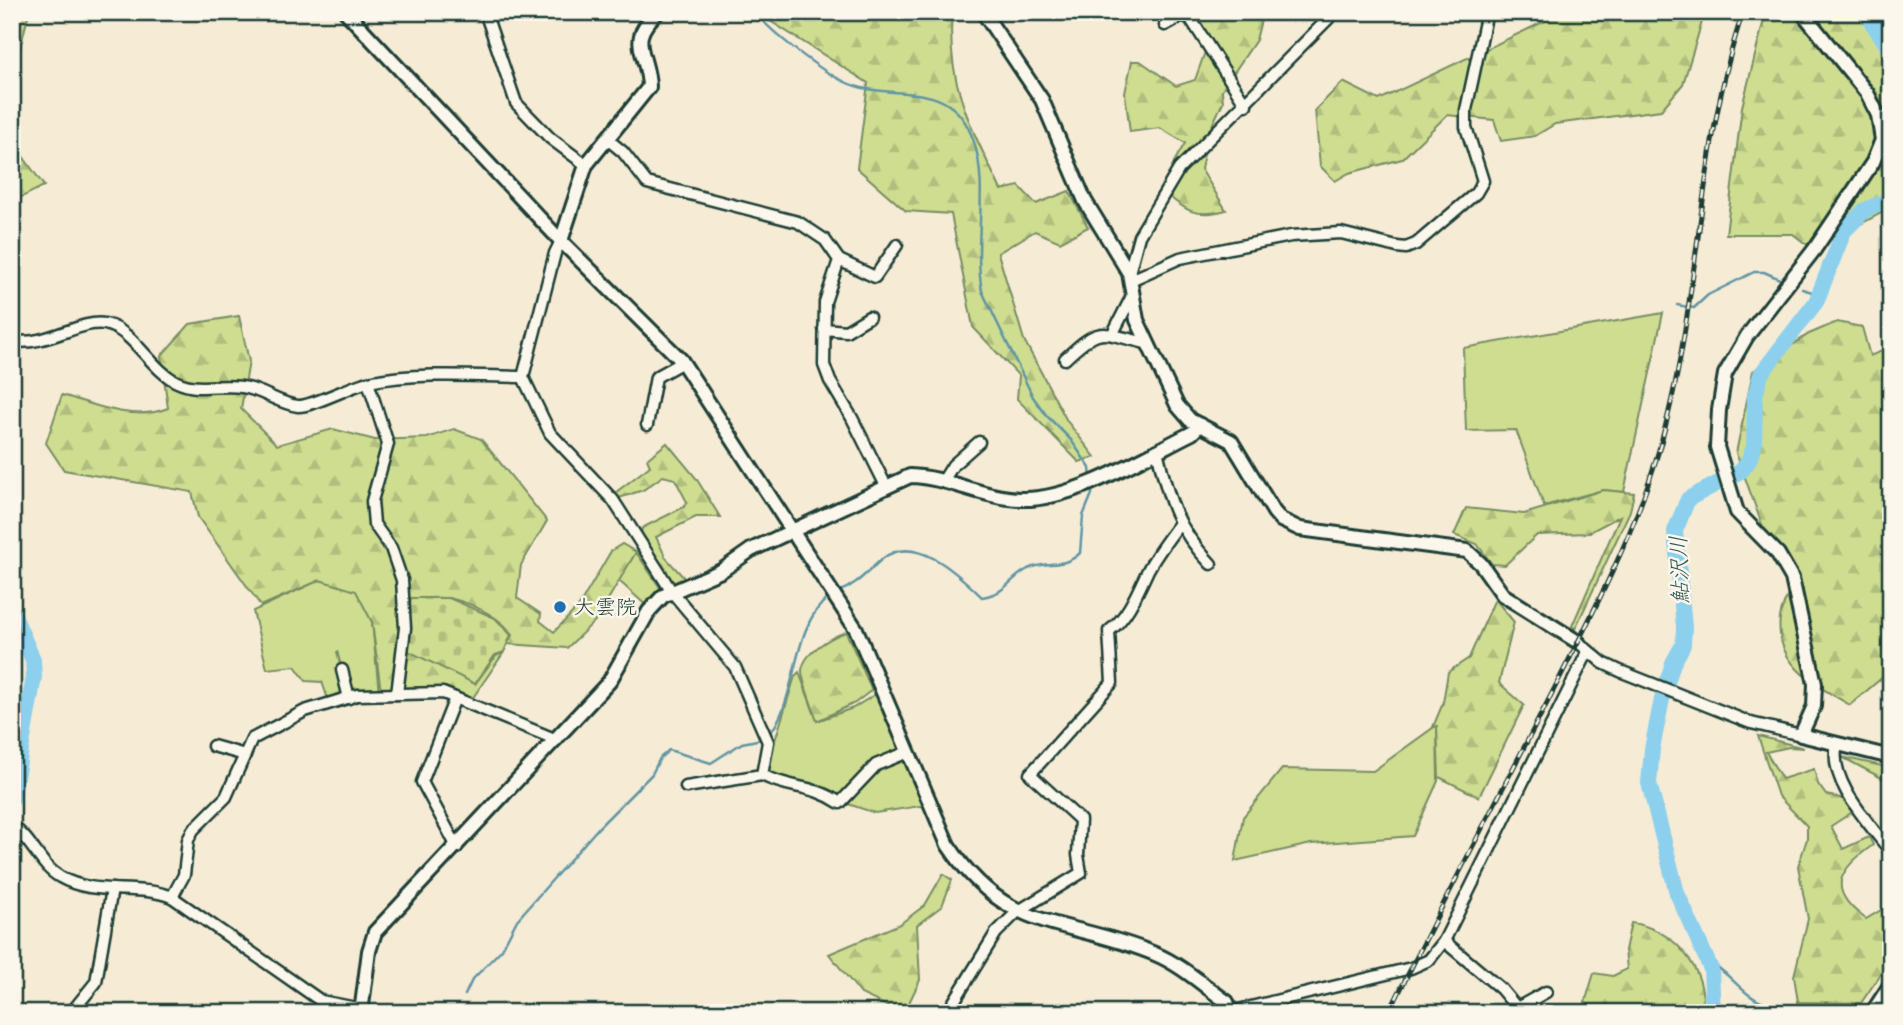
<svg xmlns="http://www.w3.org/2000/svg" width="1903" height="1025" font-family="'Playpen Sans','Klee One',sans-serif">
	<defs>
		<pattern id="forest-firs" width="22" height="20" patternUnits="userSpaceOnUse" patternTransform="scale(1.75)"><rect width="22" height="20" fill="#cfdd91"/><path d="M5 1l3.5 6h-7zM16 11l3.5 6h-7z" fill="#b1bf7e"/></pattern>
		<pattern id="cemetery-stones" width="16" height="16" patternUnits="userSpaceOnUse" patternTransform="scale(1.75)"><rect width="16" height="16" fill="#cfdd91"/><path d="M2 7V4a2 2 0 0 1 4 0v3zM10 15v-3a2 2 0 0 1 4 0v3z" fill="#b1bf7e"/></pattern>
	</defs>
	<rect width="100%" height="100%" fill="#f6ecd6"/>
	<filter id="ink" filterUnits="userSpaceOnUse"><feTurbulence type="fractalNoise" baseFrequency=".0143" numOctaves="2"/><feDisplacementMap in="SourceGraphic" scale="14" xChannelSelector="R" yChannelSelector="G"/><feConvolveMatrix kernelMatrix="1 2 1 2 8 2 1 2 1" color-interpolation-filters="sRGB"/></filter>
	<g filter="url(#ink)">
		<g fill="#cfdd91" stroke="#778d62" stroke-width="2">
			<polygon points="1663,313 1624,492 1603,490 1544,506 1516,430 1466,431 1463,348"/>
			<polygon points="636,552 665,595 650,609 618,580"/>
			<polygon points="320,580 356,590 372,622 379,693 349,698 337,651 347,697 329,702 322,682 306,681 295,666 267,669 253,611"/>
			<polygon points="799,672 817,721 853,708 879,692 927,805 875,813 764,776 795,676"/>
			<polygon points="1437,725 1438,781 1413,836 1311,844 1235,861 1243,817 1282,769 1373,771"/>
		</g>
		<g fill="url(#forest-firs)" stroke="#778d62" stroke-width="2">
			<polygon points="12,12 29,12 12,82"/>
			<path d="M756,12H952C946,84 971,127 1001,190L1019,186L1036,204L1069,191L1088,227L1060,242L1035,231L998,253L1024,340L1067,421L1095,457L1079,462L1017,399L1019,376L973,327L951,214L906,211L857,168L868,83Z"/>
			<path d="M1174,12H1271L1261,20L1256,40L1222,90L1223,102L1208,134L1201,169L1226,210C1197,218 1187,212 1165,193L1174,162L1185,143L1160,128L1130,132L1125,93L1132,61H1140L1176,86L1195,80L1206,49Z"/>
			<polygon points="1529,12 1705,12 1683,84 1661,110 1555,124 1535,136 1501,141 1494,120 1447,115 1402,159 1349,173 1335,181 1320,166 1315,110 1343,82 1379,100 1543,22"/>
			<polygon points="1766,12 1891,12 1891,208 1819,246 1806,244 1793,234 1726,234 1742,107"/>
			<polygon points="12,141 44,186 12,202"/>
			<path d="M239,316L249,361L241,409L277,445L333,429L375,440L427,438L454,429L481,439L547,521L521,565L517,598L541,614L540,621L554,632L579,606L611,551L622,544L636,552L596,620L567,648L507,644L512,635C502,617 465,599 444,598C433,597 421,599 410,600L409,623L475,684L496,656L504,652L470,702L381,692L372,622L356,591L320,580L261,606L198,517L192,492L64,470L46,443L62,395C96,405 134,422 168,408L161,356L190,324Z"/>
			<path d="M1837,322L1862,327L1870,356L1891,347V670L1850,705C1816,685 1774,665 1780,618C1781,607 1789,594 1793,582L1765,533L1736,453L1753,371L1809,334Z"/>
			<polygon points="667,443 696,478 720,517 696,517 656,537 666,558 687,581 669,588 640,538 642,528 684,507 687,502 675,479 663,476 643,490 619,498 615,493 650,466 647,459"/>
			<polygon points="1603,490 1634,493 1630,511 1575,629 1572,626 1620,516 1588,533 1537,535 1505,565 1492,564 1477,544 1454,535 1466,508 1524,514"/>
			<polygon points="1495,599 1514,622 1499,683 1524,705 1479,797 1439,777 1437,726 1433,727 1443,703 1448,672 1469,658"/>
			<path d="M846,632L872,690L855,703L817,721C814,709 803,684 802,672C802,653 831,637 846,632Z"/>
			<path d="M1758,736L1804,748L1789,747L1766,752L1782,779L1814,769L1818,784L1826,795L1845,799L1854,811L1831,826L1843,849L1869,837L1873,845C1836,871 1827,891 1866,919L1891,904V959L1861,1003L1798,1002L1794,976L1808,919L1798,866L1807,839V826L1778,796Z"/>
			<polygon points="1842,757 1891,768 1891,783"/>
			<polygon points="943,874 952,880 942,906 917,925 920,980 904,1013 886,1013 887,1006 861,994 829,954 900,924 925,905"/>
			<path d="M1631,923C1673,928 1709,969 1702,1013H1582L1594,973L1613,976L1627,969L1625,950Z"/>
		</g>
		<polygon fill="url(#cemetery-stones)" stroke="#778d62" stroke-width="2" points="411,598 449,598 495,618 511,635 504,652 495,655 475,684 404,649"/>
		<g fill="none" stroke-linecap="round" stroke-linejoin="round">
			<g stroke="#6095a4" stroke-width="2.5">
				<path d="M754,12C774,34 816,68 843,81C890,105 952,72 974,142C989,188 973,243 982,291L1033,397L1047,416L1071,440L1090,468L1091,479"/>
				<polyline points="1802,289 1819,294"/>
				<polyline points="1677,305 1694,308 1708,295 1754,272 1764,272 1782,280"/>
				<path d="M838,592C857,585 867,572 882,559C916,532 959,575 982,597C1009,592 1007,580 1028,569C1047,560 1064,569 1080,553L1083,516L1092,494V486"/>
				<path d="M768,736C799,700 790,627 829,597"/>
				<path d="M1709,962C1730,972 1742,996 1766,1004C1794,1013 1829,1010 1858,1013"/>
				<polyline points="465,995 472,980 502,949 517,920 599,827 652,774 660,758 669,750 711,763 742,743 762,739"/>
			</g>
			<g stroke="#8cd0ee" stroke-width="16">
				<polyline points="1865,12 1891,51"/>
				<polyline points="12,611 33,660 34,677 12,800"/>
				<polyline points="12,842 12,872"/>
				<polyline points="1713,1013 1711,969 1677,893 1649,783 1652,749 1662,699 1673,663 1683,645 1684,627 1675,531 1688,499 1741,471 1748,462 1754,447 1755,396 1761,374 1816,302 1844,231 1865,210 1891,199"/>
			</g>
			<defs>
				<g id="minor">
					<polyline points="485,12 516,103 550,138 586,165"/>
					<polyline points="1165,25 1187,13 1246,105"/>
					<polyline points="606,138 623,152 647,183 798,222 825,240 839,260 825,302 824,365 830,381 852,418 886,486"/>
					<polyline points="561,241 555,253 523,377 550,433 613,500 672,592 735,667 768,742 762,775 686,787"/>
					<polyline points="839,260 875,277 897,245"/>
					<polyline points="1129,273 1139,236 1179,169 1335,12"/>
					<polyline points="1131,280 1180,258 1291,236 1341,233 1397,247 1406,248 1416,244 1476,193 1483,181 1466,127 1466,110 1487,12"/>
					<polyline points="824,329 846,331 869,317"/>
					<polyline points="1113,333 1132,296"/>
					<path d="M12,341C46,347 81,319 105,324C132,330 148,364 170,378C194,394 216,383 242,387C261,389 279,404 298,406C311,407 351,386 368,382C418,372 472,376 523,377"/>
					<path d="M1065,359C1102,324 1100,333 1146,343"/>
					<polyline points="368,382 388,444 372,501 374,524 391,548 402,580 405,628 397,694"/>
					<polyline points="647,425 656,377 683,362"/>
					<path d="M1157,450C1168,498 1176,528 1211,564"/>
					<polyline points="943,481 953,465 979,442"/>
					<polyline points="1578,642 1603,663 1620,671 1751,723 1801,735"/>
					<polyline points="342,670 349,698"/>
					<polyline points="455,698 422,782 457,847"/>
					<path d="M1837,744C1827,781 1870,824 1891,852"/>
					<polyline points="213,746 245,755"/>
					<path d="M762,775C791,790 810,783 840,803L876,765L908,752"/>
					<path d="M12,826C32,839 40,866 60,877C94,897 137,883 172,897L321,1001L361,1009"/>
					<polyline points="172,897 184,875 188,840 193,830 226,797 252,739 305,711 357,695 443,693 557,740"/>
					<polyline points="1444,941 1501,989 1521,1013"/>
					<polyline points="1517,1008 1546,992"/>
					<polyline points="71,1013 96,982 112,889"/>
					<path d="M947,1013L996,933L1017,912L1081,873L1078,855L1080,820L1030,774L1112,683L1109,631C1128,617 1138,591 1148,570C1157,553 1169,538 1180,523"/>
					<polyline points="1226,1013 1411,968 1429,960 1444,941 1588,651"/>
				</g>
				<g id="tertiary">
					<path d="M346,12L561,241L681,360L856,629L948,845C1009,936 1067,917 1155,954C1180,964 1204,986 1227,1002L1231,1012"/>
					<polyline points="983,12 1042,100 1085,201 1129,273 1137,320 1177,405 1190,420 1231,441 1274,512 1281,520 1300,529 1467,551 1481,564 1503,595 1578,642"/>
					<polyline points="1802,12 1867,93 1878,115 1882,140 1873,162 1814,250 1747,336 1725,374 1719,410 1717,447 1737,512 1778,554 1792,578 1815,684 1814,706 1801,735 1891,757"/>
					<path d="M561,241L586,165L649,87C648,52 625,41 658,12"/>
					<path d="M361,1013L369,951L375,932L609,682L649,611L663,596L721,571L751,550L910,476C948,477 982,498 1021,499C1073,501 1145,456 1192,433L1200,425"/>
					<polyline points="1872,1013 1891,984"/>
				</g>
			</defs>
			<use href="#minor" stroke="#1f3d34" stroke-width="15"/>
			<use href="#tertiary" stroke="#1f3d34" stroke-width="18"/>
			<use href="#minor" stroke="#fbf7ec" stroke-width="10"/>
			<use href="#tertiary" stroke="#fbf7ec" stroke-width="12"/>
			<defs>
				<path id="rail" d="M1389,1013C1440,908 1494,805 1548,701C1587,624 1628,548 1654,466C1701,319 1694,159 1743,12"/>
			</defs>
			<use href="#rail" stroke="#1f3d34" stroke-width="5"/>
			<use href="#rail" stroke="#fbf7ec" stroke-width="2.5" stroke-dasharray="8" stroke-linecap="butt"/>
		</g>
	</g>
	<circle fill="#1f6fb2" stroke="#fbf7ec" stroke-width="2.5" cx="560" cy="607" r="7"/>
	<g text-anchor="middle" stroke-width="5" stroke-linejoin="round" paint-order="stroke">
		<g font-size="21" fill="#1f3d34" stroke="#fbf7ec" text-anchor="start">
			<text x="574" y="614">大雲院</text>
		</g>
		<g font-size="23" font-style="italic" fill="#355a59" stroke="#fbf7ec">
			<text transform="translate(1679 570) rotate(-92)" y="8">鮎沢川</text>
		</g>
	</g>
	<rect width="1903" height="1025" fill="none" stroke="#fbf7ec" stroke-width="42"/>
	<rect x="21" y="21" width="1861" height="983" fill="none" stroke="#1f3d34" stroke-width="2.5" filter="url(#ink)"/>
</svg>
